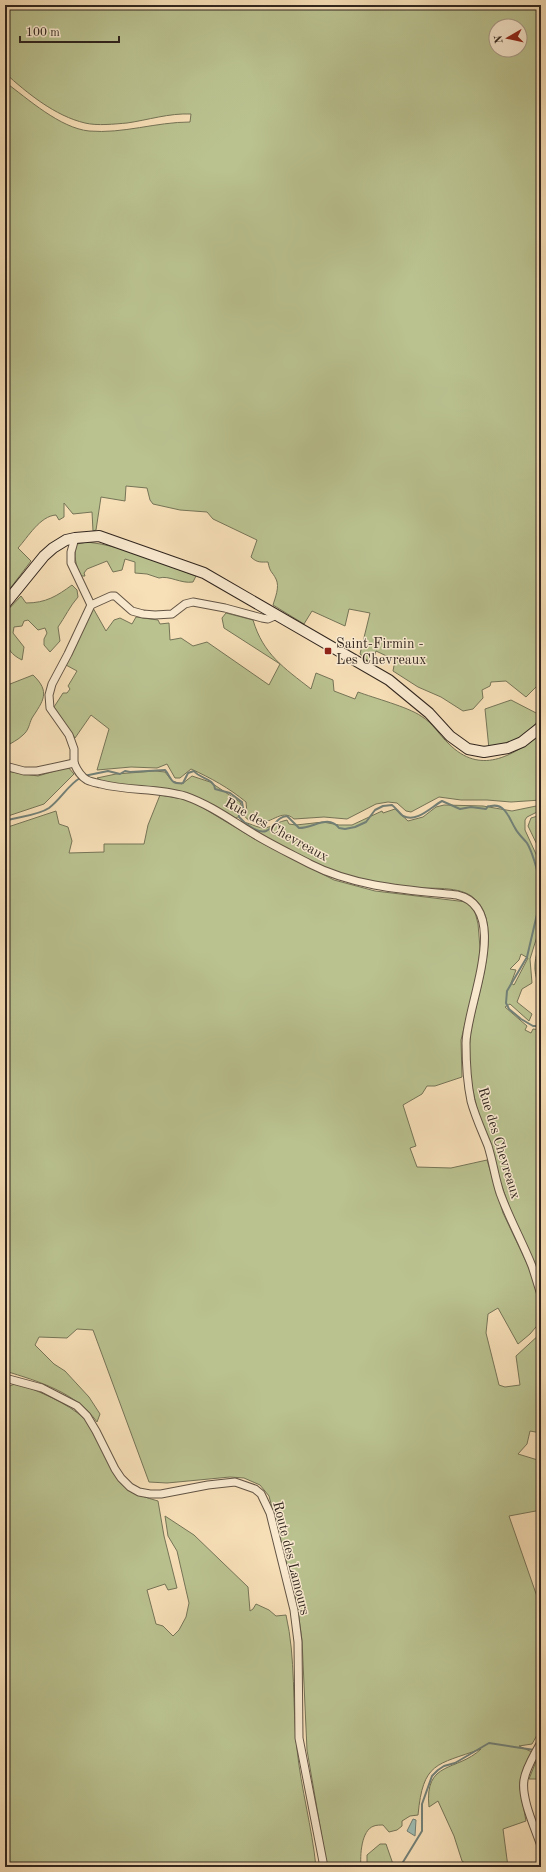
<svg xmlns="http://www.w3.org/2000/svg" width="546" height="1872" font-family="'Old Standard TT',serif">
	<rect width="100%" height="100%" fill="#f7dfb7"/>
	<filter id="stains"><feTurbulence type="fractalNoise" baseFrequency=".005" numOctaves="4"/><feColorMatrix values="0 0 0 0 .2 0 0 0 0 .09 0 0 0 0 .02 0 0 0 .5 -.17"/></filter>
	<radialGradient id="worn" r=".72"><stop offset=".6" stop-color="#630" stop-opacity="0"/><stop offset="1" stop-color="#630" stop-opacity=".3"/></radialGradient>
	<g fill="#bac290" stroke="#757457" fill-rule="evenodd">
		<path d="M5,5H541V682L526,697L506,681L491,682L490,686L482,690L483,698L473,709L463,711L441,697L418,687L393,671L395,660L376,651L372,664L360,654L370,613L349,609L345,626L312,611L304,624L273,605C275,598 280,587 276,579C272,571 270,573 268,562C261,562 257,563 251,557L257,540L213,519L207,512L180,510L153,504L150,500L147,488L126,486L125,501L101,497L96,530L93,531L92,512L73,514L64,503V517L59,520L56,515C40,516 28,537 18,548L31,561L5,595V82C28,99 60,128 89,131C123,134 156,122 190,122L191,114C169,113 148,120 127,123C115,124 97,126 85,123C55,116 27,93 5,73ZM496,26H520V50H496Z"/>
		<path d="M87,542C125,546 160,563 196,576L193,582C181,584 169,575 159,578L147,574L135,573V562L125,559L122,570L113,572L107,561L87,569L84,573L85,576H80C76,564 73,556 77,544Z"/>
		<path d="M72,585L77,590L78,597C70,606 65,617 58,627L60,641L50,652L44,645V639L47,633L45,628L38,630L28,620L24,621L22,626L14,627L13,633L24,647L22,660C1,650 5,633 5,613L21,596L26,603C46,603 57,596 72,585Z"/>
		<path d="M93,608L106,631L114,620L120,618L132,624L136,617L158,620L160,624L169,623L170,640L181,638L193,646L207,642L269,685L280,664L224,628L222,618L226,613L253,620C263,654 284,668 311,689L316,673L333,680L334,691L355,699L358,692C374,698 408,707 421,716C433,723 439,735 449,744C480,775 511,757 541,734V800L511,802L487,800H461L439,797L411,812L406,811L397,803L388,802L376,804L347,819L324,817L294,819C281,807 270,827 254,822C250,821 246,819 244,815L247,813L246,802C229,788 211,778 191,769L180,778H175L167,764L157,768L131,767L97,770L109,729L91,715L75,738L54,707L63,693H67L70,689L68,686L77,671L66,665Z"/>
		<path d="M33,675C51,692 43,701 32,718C29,724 29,730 23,735C18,740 11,743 5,747V686Z"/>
		<path d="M511,700L540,715C533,735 508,745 489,749L485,709Z"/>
		<polygon points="68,767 74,774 44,804 5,817 5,771 38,776"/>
		<polygon points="155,771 165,772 172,781 182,784 192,776 210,782 240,802 243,810 239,812 239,816 235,819 211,805 102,781 97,778 116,774"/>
		<path d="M160,795L190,800L258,841L334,880L375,891L467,902L475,912L478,924L480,948L478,971L461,1040L462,1077L435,1086H427L422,1094L403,1105L416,1146L410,1148L417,1167L451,1168L487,1160L503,1213L530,1270L541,1302V1321L530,1334L518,1344L498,1308L488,1314L486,1333L499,1385L505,1387L520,1385L516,1356L541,1333V1433L530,1431L527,1444L518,1454L541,1461L540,1469H541V1510L509,1516L541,1608V1728L532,1744L519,1746L532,1752L521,1778L520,1788L526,1821L503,1829L508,1867H471L462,1861L454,1836L438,1801L429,1807C424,1760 457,1772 481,1749C436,1765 423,1762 418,1815L410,1816L402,1821V1826L397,1830L389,1832L383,1825C381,1825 376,1825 374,1826C361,1830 360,1856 361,1867H327L307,1750L302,1640L297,1604L269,1496L260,1485L244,1478L230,1477L167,1483L149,1482L93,1330L77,1329L67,1338L39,1337L35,1345L54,1364L65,1371L89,1397L100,1414L97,1422C77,1393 38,1381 5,1371V828L56,811L59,824L68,827L72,841L69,853L104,852V844H144L148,825Z"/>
		<path d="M444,805L483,806L512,811L541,805V810L527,817L525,820V830L541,865V918L539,930L530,959L532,983L522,989L517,1002L532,1014L529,1021L510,1004L505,1007L527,1026L525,1030L531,1033L533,1029L541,1030V1287C522,1240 503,1193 488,1145C477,1111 466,1075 470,1039C473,1003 506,927 475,899C461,885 429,889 411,888C399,886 387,884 375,882C360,879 342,876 327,870C297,857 269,839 241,822C249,822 256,828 265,828C273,827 279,821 287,820L289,824L296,825L323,822L339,825H352L382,811L383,813L395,809L408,821L423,817L436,807ZM521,954L528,958L514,985L511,983L516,970L510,969L519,960Z"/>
		<polygon points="541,815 541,853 528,826 531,818"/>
		<path d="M541,937V982L537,980C532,965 537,952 541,937Z"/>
		<path d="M17,1383C40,1392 66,1402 85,1419C89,1423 92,1432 95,1437C117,1475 110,1488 158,1501L164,1536L177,1588L168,1590L165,1584L147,1590L156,1624L163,1626L173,1636L179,1630L186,1617L189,1603L177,1551L168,1536L165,1516L194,1535L248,1587L250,1611L253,1609L256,1604L269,1610L276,1616L286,1615C296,1658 292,1705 297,1749C301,1789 312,1827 316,1867H5V1388Z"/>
		<polygon points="541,1749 541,1779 529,1779"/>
		<polygon points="380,1844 386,1844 394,1867 367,1867 367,1855"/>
	</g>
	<polygon fill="#9ebcb3" stroke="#728077" points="413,1819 416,1820 415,1836 407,1831"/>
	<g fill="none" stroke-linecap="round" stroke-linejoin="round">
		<g stroke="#728077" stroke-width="2">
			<path d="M84,776L108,771L120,774L125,771L130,772L165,770C172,778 170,785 183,783L188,773L194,771C200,779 214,778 215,789L230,793L242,802L244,814H239V817C244,823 258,834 266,831C275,827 276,817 287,816L299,828C314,828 328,814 339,828L345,829L355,827L366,822L375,810L383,806L392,805C396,808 399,813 403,816C417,823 431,807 442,801L460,809L471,807L486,809C489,805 486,807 491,806C505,803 509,818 515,828C518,834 523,838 527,843C534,855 538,873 541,887"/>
			<path d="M5,821C19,816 37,816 49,808C61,799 68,785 80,778"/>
			<polyline points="541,897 527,957 507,991 506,1003 509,1009 521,1019 533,1026 541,1026"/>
			<polyline points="400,1867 422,1831 422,1804 432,1776 438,1770 444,1766 455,1763 489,1743 541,1751"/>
		</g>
		<defs>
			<g id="street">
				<polyline points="75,538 71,552 71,563 91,605"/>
				<path d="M74,763C77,770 80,776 87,780C91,782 97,783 101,784C128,791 158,788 185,796C208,804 228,818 249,831C268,843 289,853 310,864C355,887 407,890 457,895C513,908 466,1007 466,1043C466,1063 467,1082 471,1101C475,1116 482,1131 488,1146C493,1162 495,1178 500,1193C509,1218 522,1241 532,1266C535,1275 538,1285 541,1295"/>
				<polyline points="74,763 74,749 69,735 50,708 49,695 52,684 68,654 91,605 111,596 115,596 132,611 143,614 155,615 172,614 185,604 193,602 225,608 262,618 268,619 277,615"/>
				<polyline points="5,766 24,771 37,771 74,763"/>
				<polyline points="5,1378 42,1388 77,1406 87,1416 96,1431 115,1469 121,1478 130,1487 139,1492 150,1494 161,1494 208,1485 235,1482 255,1489 261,1494 270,1513 294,1610 298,1642 299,1738 324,1867"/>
				<path d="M541,1742C535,1754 526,1767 524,1780C521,1799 535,1828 541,1846"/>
			</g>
			<polyline id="secondary" points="5,604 44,556 53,548 66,540 75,538 99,536 204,573 389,680 429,713 450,736 468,749 484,752 508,748 522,742 541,727"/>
		</defs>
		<use href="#street" stroke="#625444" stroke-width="9"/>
		<use href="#secondary" stroke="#30251e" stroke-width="12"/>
		<use href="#street" stroke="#faead0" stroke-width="7"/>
		<use href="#secondary" stroke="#faead0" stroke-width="10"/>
	</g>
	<rect fill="#8f2418" stroke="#faead0" stroke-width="1.5" x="324" y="647" width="8" height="8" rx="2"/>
	<g text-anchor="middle" stroke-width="3" stroke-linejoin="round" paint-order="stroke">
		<g font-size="14" fill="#30251e" stroke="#faead0" text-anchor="start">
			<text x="336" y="648">Saint-Firmin -<tspan x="336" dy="16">Les Chevreaux</tspan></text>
		</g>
		<g font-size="14" fill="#30251e" stroke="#faead0">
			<text transform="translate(277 829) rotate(29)" y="5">Rue des Chevreaux</text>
			<text transform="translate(500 1143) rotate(73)" y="5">Rue des Chevreaux</text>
			<text transform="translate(292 1558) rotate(76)" y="5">Route des Lamours</text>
		</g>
	</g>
	<rect width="546" height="1872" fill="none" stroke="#f7dfb7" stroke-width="20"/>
	<rect x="6" y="6" width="534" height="1860" fill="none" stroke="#30251e" stroke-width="2"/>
	<rect x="10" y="10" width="526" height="1852" fill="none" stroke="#30251e"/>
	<g transform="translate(508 38) rotate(261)"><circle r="19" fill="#faead0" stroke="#a99b89"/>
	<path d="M0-3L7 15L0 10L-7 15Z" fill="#8f2418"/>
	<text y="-6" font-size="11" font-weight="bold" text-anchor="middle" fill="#30251e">N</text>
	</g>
	<path d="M20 36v6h99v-6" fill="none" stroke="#30251e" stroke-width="2"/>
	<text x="26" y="36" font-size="12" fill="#30251e" stroke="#faead0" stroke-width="3" paint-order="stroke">100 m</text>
	<rect width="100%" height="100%" filter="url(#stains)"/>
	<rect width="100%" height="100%" fill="url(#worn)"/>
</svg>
